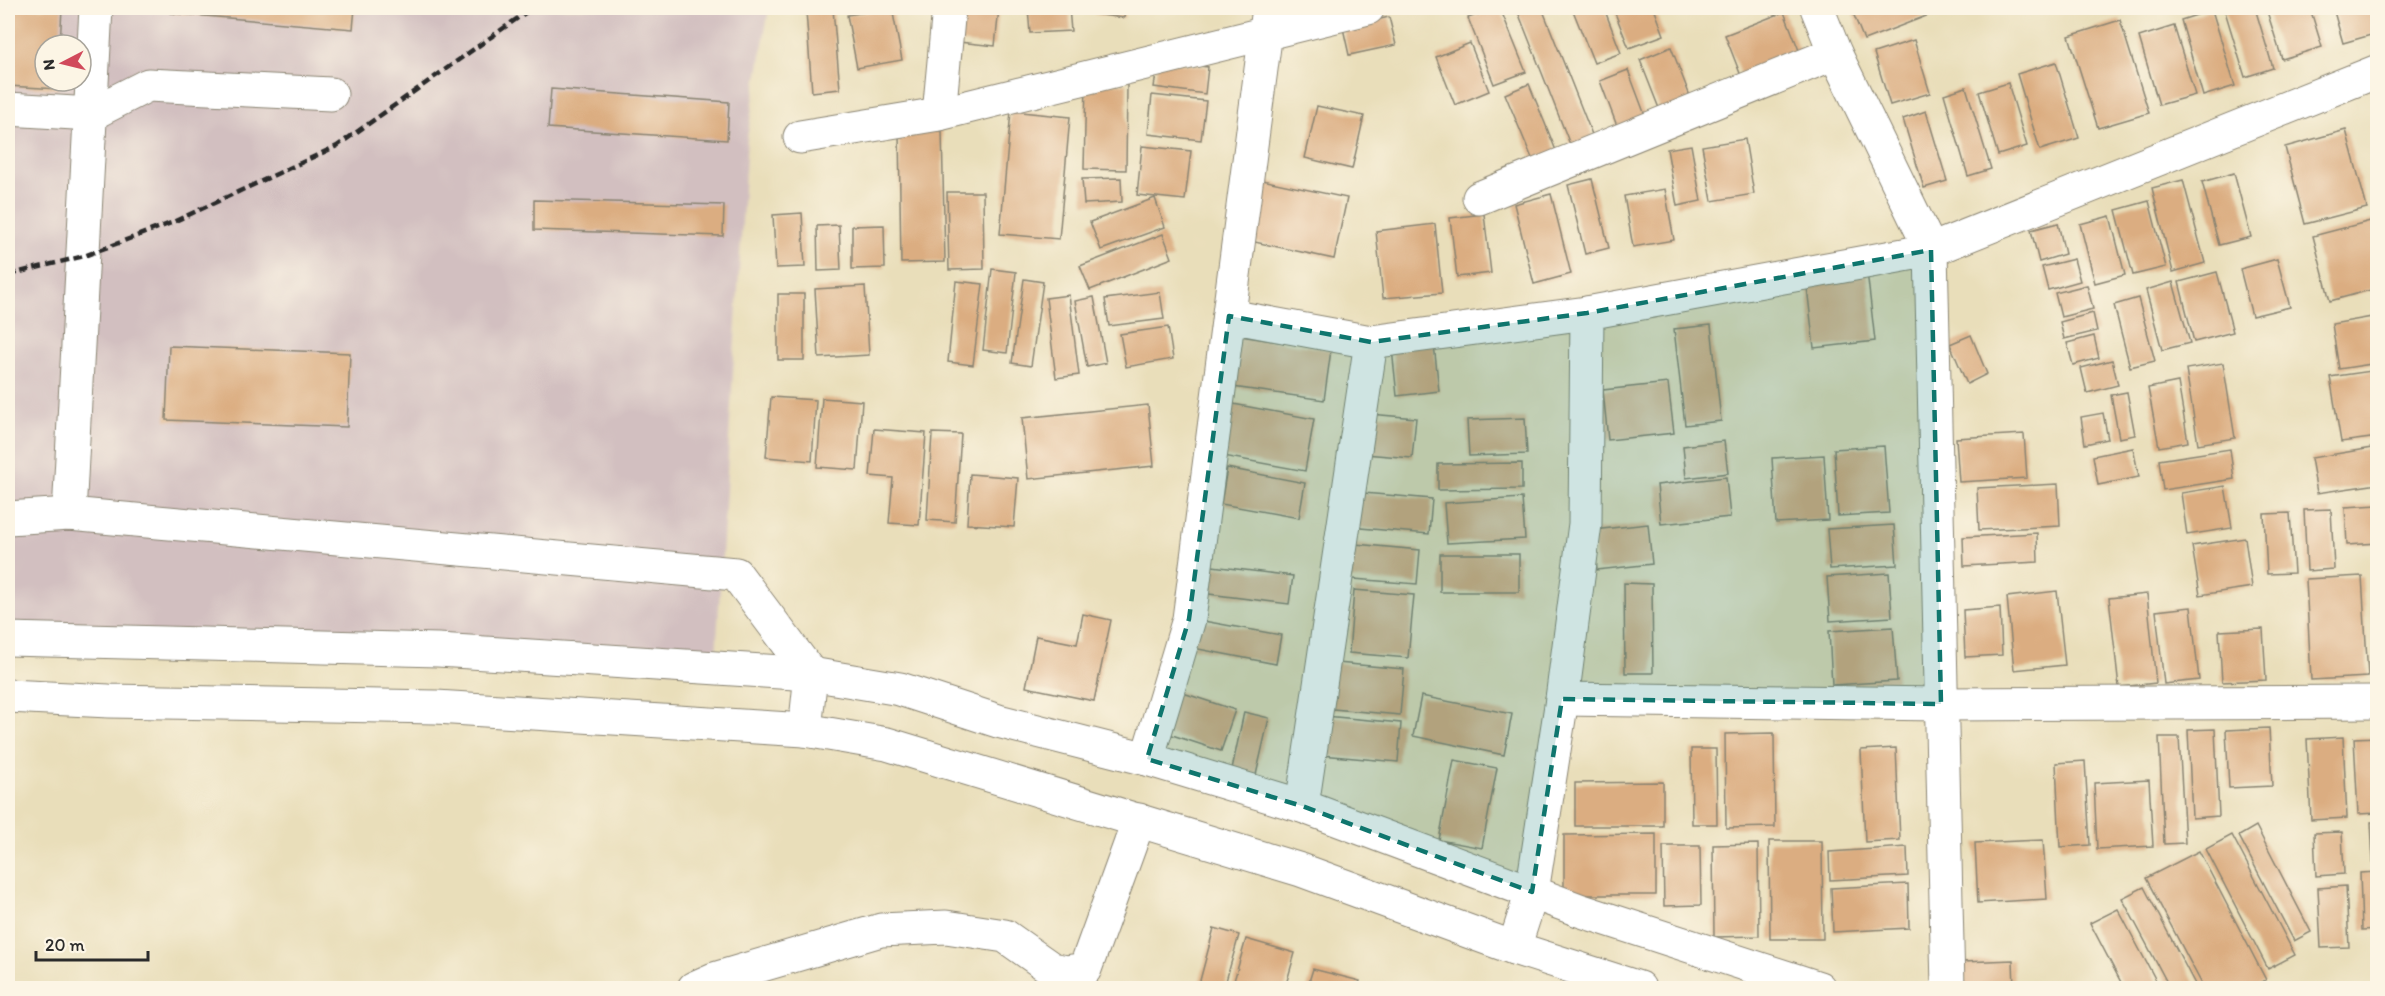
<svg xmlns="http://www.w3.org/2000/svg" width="2385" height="996" font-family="Itim,sans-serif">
	<rect width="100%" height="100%" fill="#fcf5e5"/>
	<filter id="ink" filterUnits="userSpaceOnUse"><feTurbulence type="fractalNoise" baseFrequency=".0167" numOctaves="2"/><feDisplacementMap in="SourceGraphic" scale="12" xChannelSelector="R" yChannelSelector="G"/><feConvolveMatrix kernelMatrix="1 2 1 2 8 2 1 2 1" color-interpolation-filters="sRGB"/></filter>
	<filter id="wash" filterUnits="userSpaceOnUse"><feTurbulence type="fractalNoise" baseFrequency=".008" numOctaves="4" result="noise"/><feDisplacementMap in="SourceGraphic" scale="24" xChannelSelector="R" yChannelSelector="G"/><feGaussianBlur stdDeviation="1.35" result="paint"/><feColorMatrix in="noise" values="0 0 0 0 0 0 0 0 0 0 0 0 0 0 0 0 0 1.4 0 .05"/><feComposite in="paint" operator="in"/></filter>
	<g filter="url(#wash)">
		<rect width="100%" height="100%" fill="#e9deba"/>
		<path fill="#d2bfc0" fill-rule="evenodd" d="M8,8H769L747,138L715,673L8,627ZM45,45H81V81H45Z"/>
		<g id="blocks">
			<g fill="#dbad81">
				<polygon points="8,8 62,8 60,45 45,45 45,81 59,81 58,89 8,86"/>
				<polygon points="171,8 355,8 353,29 171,13"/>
				<polygon points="892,8 902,60 857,68 847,15"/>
				<polygon points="962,8 999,8 995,46 959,42"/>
				<polygon points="1028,8 1069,8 1071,31 1030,33"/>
				<polygon points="1094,8 1125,8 1124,18 1094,14"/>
				<polygon points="1496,8 1500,8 1526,72 1494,84 1468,18"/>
				<polygon points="1527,8 1542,8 1593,137 1571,147 1518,12"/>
				<polygon points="1572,8 1604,8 1621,53 1594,63"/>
				<polygon points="1613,8 1654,8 1664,35 1629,48"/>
				<polygon points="1851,8 1932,8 1934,13 1864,40"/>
				<polygon points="2224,8 2255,8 2273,68 2245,77"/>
				<polygon points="2266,8 2310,8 2322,47 2282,59"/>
				<polygon points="2333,8 2378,8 2378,33 2343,43"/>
				<polygon points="833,9 840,89 812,92 806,11"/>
				<polygon points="2212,10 2235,86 2203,96 2181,20"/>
				<polygon points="1784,12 1802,58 1743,81 1725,35"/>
				<polygon points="1389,17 1396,45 1349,55 1343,28"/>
				<polygon points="2120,20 2149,113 2098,128 2069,36"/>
				<polygon points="2174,26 2195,95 2159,105 2139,37"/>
				<polygon points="1914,40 1930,93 1890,105 1874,53"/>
				<polygon points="1470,43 1489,91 1455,105 1436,57"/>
				<polygon points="1671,47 1693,104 1662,116 1640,60"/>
				<polygon points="1158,61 1208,67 1205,94 1154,87"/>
				<polygon points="2056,62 2079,138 2040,150 2017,74"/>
				<polygon points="1628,70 1648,123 1620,134 1600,81"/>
				<polygon points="1086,83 1127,84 1126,170 1084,169"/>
				<polygon points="2008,83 2027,146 1998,155 1979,92"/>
				<polygon points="1529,84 1557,153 1534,163 1505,94"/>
				<polygon points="1966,87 1991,169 1968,176 1944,94"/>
				<polygon points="551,89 729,102 727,140 548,128"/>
				<polygon points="1152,95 1206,101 1201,140 1148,134"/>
				<polygon points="1317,106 1364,116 1352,169 1305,158"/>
				<polygon points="1011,111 1070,117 1059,239 1000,234"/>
				<polygon points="1926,111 1947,181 1924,188 1903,119"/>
				<polygon points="2346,130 2367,208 2305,224 2285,147"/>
				<polygon points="942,131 945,262 901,263 899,132"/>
				<polygon points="1745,139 1754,194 1712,201 1702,146"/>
				<polygon points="1691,145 1701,201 1677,206 1667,149"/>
				<polygon points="1142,146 1191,151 1185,200 1137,195"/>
				<polygon points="2234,173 2251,237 2219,245 2202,182"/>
				<polygon points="1121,178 1122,202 1084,204 1082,179"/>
				<polygon points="1592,179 1609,248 1585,254 1568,185"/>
				<polygon points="1262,180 1347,198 1334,259 1250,241"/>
				<polygon points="2183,180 2205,263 2173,272 2152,188"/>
				<polygon points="1665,189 1674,240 1633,247 1624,196"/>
				<polygon points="947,192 983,192 984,269 949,270"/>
				<polygon points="1551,194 1571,274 1534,284 1514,204"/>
				<polygon points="1155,198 1165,227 1101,250 1090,222"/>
				<polygon points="534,200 724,205 723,236 534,230"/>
				<polygon points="2149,201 2166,267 2133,275 2116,210"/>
				<polygon points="802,213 805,267 776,268 773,215"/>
				<polygon points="1484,214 1491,273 1457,277 1450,218"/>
				<polygon points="2110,216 2125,275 2095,283 2080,224"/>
				<polygon points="2378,219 2378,288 2330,301 2313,236"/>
				<polygon points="2058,223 2065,254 2039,262 2031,230"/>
				<polygon points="1435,224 1442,293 1383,298 1376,231"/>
				<polygon points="839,225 841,270 818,271 817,226"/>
				<polygon points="884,225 885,268 852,269 852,226"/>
				<polygon points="1163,234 1172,258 1090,290 1080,266"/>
				<polygon points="2074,259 2080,281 2048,290 2042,267"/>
				<polygon points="2277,259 2290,307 2252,316 2240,269"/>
				<polygon points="992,269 1016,272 1007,353 983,350"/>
				<polygon points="1867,271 1875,341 1814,348 1806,278"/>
				<polygon points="2217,272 2233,332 2194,342 2179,282"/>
				<polygon points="1024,279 1043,282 1031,366 1012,363"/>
				<polygon points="956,281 983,284 973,365 948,362"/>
				<polygon points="2173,282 2190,343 2162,350 2146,290"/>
				<polygon points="2087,285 2093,309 2061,317 2055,293"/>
				<polygon points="865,286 869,355 819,358 815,289"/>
				<polygon points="1160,292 1164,319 1109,326 1105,299"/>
				<rect x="778" y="294" width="26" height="66"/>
				<polygon points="1069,295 1079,375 1056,378 1046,298"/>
				<polygon points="1094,297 1106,363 1087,367 1075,301"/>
				<polygon points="2138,298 2155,361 2130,367 2114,305"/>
				<polygon points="2093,313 2097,331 2064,339 2060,322"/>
				<polygon points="2378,316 2378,363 2339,369 2332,324"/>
				<polygon points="1711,325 1721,421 1685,425 1674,329"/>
				<polygon points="1168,327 1173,359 1126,367 1120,334"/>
				<polygon points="1234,335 1331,350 1324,400 1226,386"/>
				<polygon points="1971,335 1987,374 1967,384 1950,344"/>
				<polygon points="2094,336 2099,358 2073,365 2067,343"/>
				<polygon points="1434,344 1439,391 1397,396 1392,349"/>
				<polygon points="169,346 350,353 347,427 166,420"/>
				<polygon points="2112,360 2118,385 2087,393 2081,368"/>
				<polygon points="2223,363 2235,438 2198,444 2186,369"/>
				<polygon points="2378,370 2378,437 2341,442 2330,377"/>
				<polygon points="2178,382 2188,442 2159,447 2148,388"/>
				<polygon points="1668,383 1674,433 1608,440 1603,390"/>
				<polygon points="2127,392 2135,435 2119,438 2111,395"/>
				<polygon points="771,397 816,400 812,461 766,457"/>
				<polygon points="822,398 862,401 857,470 817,467"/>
				<polygon points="1228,403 1314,419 1305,471 1218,455"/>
				<polygon points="1148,405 1154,466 1028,479 1022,418"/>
				<polygon points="2103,413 2108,439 2085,444 2081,417"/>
				<polygon points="1369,414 1416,418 1412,458 1365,454"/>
				<polygon points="1525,418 1527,454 1469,456 1467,420"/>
				<polygon points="874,429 926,433 919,525 889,523 893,478 870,476"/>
				<polygon points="932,433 961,434 955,522 927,520"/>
				<polygon points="2024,434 2027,478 1959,482 1956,438"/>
				<polygon points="1724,441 1728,473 1686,478 1683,446"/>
				<polygon points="1884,446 1889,513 1838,516 1834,449"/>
				<polygon points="2378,447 2378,484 2317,493 2311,458"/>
				<polygon points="2133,448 2139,477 2098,485 2093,456"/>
				<polygon points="2230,449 2234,479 2163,490 2159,460"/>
				<polygon points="1824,455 1828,520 1776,523 1772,458"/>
				<polygon points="1522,463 1522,489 1438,490 1438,464"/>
				<polygon points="1227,468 1305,483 1299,518 1221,504"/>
				<polygon points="970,474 1018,478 1014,527 967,524"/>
				<polygon points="1726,477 1730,517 1661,524 1657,485"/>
				<polygon points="2058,484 2060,526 1979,530 1977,488"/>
				<polygon points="2225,486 2232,528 2187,535 2181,493"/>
				<polygon points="1352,492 1432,499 1429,534 1349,527"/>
				<polygon points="1522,498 1525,539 1447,543 1444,503"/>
				<polygon points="2378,505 2378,543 2347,545 2345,507"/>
				<polygon points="2331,509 2334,569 2307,571 2304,510"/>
				<polygon points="2290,513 2294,573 2267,574 2264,514"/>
				<polygon points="1648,524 1652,564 1597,570 1593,530"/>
				<polygon points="1894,525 1897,565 1830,569 1827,529"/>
				<polygon points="2037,533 2038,562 1964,566 1963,537"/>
				<polygon points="2245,538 2252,587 2200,595 2192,546"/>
				<polygon points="1344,543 1420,550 1417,584 1341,578"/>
				<rect x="1440" y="554" width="79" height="38"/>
				<polygon points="1204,565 1293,576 1289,604 1201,593"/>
				<polygon points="1889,573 1892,617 1830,621 1827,577"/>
				<polygon points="2362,576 2368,677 2311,680 2306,579"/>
				<polygon points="1624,583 1652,584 1653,673 1625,673"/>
				<polygon points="1354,590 1414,595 1408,658 1349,653"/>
				<polygon points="2057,591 2065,665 2014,670 2007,597"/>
				<polygon points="2147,594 2156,683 2119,687 2109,598"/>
				<polygon points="2000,607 2002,655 1965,657 1963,610"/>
				<polygon points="2191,607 2199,680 2164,684 2156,611"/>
				<polygon points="1083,614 1111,620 1094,701 1026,687 1036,636 1077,644"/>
				<polygon points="1198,620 1281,635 1276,664 1193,648"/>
				<polygon points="1893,627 1897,681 1832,685 1829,631"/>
				<polygon points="2263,629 2266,680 2222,682 2219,631"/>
				<polygon points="1326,662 1404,669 1400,715 1322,708"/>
				<polygon points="1174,690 1235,710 1221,751 1160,731"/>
				<polygon points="1421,696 1512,714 1504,755 1413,736"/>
				<polygon points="1244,712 1269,718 1256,775 1232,769"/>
				<polygon points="1325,716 1401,723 1398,762 1322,755"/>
				<polygon points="2269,728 2272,786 2229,788 2226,730"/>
				<polygon points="2215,729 2219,816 2192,818 2188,730"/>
				<polygon points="1774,733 1775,827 1726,828 1725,734"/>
				<polygon points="2159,737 2179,737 2185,843 2164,844"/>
				<polygon points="2343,737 2347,818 2311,820 2307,739"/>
				<polygon points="2378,737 2378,813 2358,814 2354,738"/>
				<polygon points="1896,748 1900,840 1865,842 1861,750"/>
				<polygon points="1691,749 1716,749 1717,824 1692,824"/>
				<polygon points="1454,760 1497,768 1482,848 1439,840"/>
				<polygon points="2085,761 2090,845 2060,847 2056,763"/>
				<polygon points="2149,780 2153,846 2097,849 2094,783"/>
				<polygon points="1663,782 1663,826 1575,826 1575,783"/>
				<polygon points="2371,822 2378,822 2378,862 2373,862"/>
				<polygon points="2256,826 2311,932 2294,941 2239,836"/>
				<polygon points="2342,832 2344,874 2316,876 2314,833"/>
				<polygon points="1656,834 1656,895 1564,895 1564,835"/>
				<polygon points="2232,835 2295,955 2268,969 2206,849"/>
				<polygon points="2043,840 2047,899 1978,903 1975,843"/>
				<polygon points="1769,841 1822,841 1823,939 1770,939"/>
				<polygon points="1758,844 1759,936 1714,937 1713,845"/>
				<polygon points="1663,846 1700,846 1701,905 1664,906"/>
				<polygon points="1907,847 1908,876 1830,880 1829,852"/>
				<polygon points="2199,851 2266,980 2250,988 2204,988 2146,878"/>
				<polygon points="2378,872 2378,929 2362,930 2360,873"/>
				<polygon points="1908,884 1909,928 1833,932 1831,888"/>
				<polygon points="2346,886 2349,947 2321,948 2318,888"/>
				<polygon points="2144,887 2197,988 2170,988 2122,898"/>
				<polygon points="2118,909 2160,988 2124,988 2090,923"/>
				<polygon points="1214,928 1239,935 1224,988 1198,988"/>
				<polygon points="1246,939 1295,953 1285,988 1232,988"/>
				<polygon points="2013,960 2014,988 1964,988 1963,962"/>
				<polygon points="1313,969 1360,981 1358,988 1307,988"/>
			</g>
		</g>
	</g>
	<g filter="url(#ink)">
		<use href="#blocks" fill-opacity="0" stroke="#8a8472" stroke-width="1.5"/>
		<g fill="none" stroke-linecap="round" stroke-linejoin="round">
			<defs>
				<g id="minor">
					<polyline points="1817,8 1835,53 1931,250 2378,71"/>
					<polyline points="8,109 91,114 148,85 331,94"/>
					<polyline points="939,114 949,8"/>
					<polyline points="800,137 939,114 1368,8"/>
					<polyline points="1479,198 1835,53"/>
					<polyline points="1229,316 1371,342 1587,313"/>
					<polyline points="69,514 96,8"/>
					<polyline points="8,518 69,514 736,574 811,674 805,730"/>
					<polyline points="8,639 438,650 811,674 900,689 998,721 1147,759 1302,806 1579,910 1819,988"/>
					<polyline points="8,696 109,701 436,707 805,730 887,744 1301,870 1514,948 1639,988"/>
					<polyline points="1562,699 1941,704 2378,702"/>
					<polyline points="1147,759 1189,619 1269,8"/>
					<polyline points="1302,806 1371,342"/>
					<polyline points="1514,948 1532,892 1562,699 1585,524 1587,313 1931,250 1948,988"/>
					<polyline points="694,988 714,979 881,930 946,927 1005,936 1052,969 1066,972 1085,969 1139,820"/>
				</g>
			</defs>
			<use href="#minor" stroke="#8a8472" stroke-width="35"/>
			<use href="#minor" stroke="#fff" stroke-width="33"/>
			<polyline stroke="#2b2b2b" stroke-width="4.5" stroke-dasharray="9 4.5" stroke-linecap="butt" points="8,275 84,256 171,223 337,146 532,8"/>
		</g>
	</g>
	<path fill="#0f766e" fill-opacity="0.2" stroke="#0f766e" stroke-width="4.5" stroke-dasharray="12 8" stroke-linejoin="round" d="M1931,250L1941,704L1562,699L1532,892L1302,806L1147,759L1189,619L1229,316L1371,342L1587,313Z"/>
	<rect width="2385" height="996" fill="none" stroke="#fcf5e5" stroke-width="30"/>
	<g transform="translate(63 63) rotate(263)"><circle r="28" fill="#fcf5e5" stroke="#a8a49b" stroke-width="1.5"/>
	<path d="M0-4.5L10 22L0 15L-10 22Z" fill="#d1495b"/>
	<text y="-9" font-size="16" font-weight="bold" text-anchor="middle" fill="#2b2b2b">N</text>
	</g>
	<path d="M36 951v9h112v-9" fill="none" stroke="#2b2b2b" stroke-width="3"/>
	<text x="45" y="951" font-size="18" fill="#2b2b2b" stroke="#fcf5e5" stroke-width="4.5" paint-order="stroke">20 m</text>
</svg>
